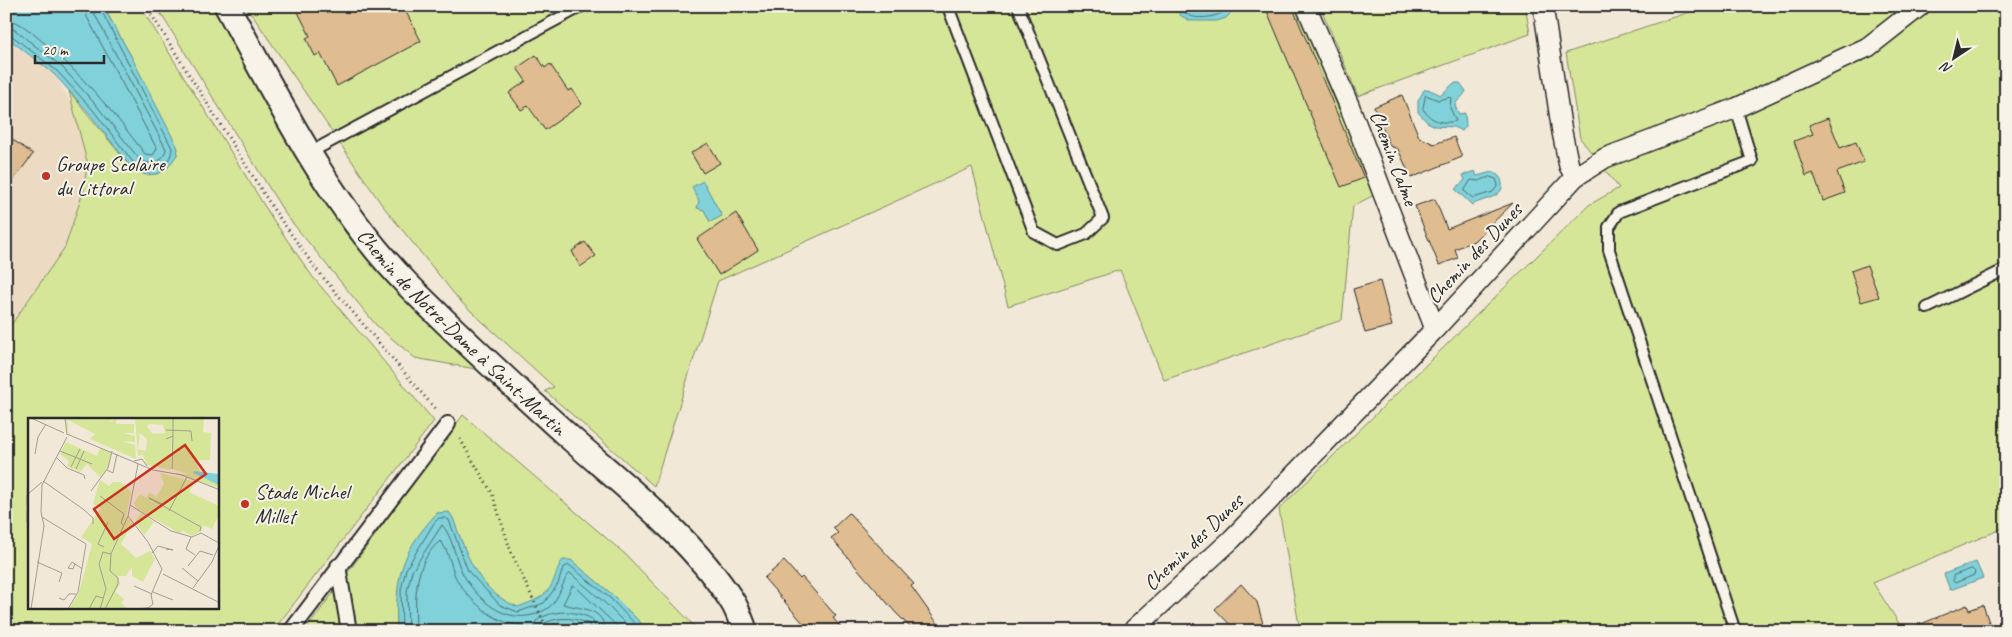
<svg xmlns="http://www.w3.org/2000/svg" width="2012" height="637" font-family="Caveat,sans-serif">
	<rect width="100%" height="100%" fill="#f2e8d7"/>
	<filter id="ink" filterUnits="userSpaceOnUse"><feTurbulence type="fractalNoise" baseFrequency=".02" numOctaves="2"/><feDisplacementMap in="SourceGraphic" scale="10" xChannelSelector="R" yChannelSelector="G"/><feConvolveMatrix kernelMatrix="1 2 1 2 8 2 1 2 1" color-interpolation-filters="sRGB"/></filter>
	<g filter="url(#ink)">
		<polygon fill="#ecdbc2" points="6,40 54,74 74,107 87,162 84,189 63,252 9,328 6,326"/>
		<g fill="#d6e699" stroke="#808862" fill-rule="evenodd">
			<path d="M103,6H140L272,218L312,276L434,421L273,631H6V326L9,328L65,247L84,189L87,162L69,91L133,170L131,56ZM29,420H218V608H29Z"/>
			<polygon points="156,6 220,6 270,113 347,235 481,370 415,358 376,325 286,215"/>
			<polygon points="246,6 1296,6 1374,195 1353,206 1342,320 1164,380 1120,270 1008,306 972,167 718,281 654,486 545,391 554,387 460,301 382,205"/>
			<polygon points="1320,6 1525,6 1530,34 1358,96"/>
			<polygon points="1708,6 2006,6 2006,527 1873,583 1904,631 1300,631 1279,509 1589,205 1619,188 1580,138 1566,53"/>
			<polygon points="463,415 626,555 699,631 305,631"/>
		</g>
		<g fill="#80d1d9" stroke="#5e8f93">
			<polygon points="6,6 103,6 131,56 178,148 177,155 166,170 157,174 146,175 133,170 89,113 54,74 6,37"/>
			<polygon points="1179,6 1238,6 1226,18 1217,21 1190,21 1180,15"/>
			<path d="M1454,83H1460L1466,91C1463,98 1457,99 1455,106L1459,114L1465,113L1466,126L1462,131L1453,127L1435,126L1427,122L1418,112V101L1424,90L1428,89L1441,95Z"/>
			<path d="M1475,171L1477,176L1492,172C1497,174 1501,176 1502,183C1505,198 1481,199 1472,205L1455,189L1465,180L1463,175Z"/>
			<polygon points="703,181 722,216 710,222 704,210 697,208 699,201 692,187"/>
			<path d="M449,512L453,518C467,555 477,591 518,607C533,601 546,598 553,582C557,573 557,567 563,560H571L613,595L649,631H591L574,624H554L540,631H397C395,578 400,553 437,513Z"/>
			<polygon points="1976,562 1983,578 1950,590 1944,574"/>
		</g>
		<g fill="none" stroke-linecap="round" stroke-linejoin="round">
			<g stroke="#4d6d71" stroke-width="1">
				<path d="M1183,6L1185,13C1196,22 1222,17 1231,6"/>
				<path d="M6,20C18,20 27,29 36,36C78,70 112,110 145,154L153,155L157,149L87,17L85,6"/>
				<path d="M6,27L15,30L62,67L97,106L140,160C152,166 163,163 166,149L94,13L92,6"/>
				<path d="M6,34L11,35L57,71L93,110L136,166C152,172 171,168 172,148L99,6"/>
				<path d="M1426,95L1438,100L1451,97L1450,108L1456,121C1443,124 1431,122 1423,109Z"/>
				<polygon points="1490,177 1496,179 1498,185 1493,192 1473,198 1464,191 1471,180 1478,181"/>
				<polygon points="1972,569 1975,572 1974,575 1955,583 1953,581 1953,576"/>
				<polyline points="402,631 401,590 406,569 434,523 439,518 445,518 449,520 468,571 500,605 518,612 544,603 558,584 563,568 569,565 610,598 642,631"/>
				<path d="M408,631L407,591L412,571L442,525C453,536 455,560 463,574C480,605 514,630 548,608C560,600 563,578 570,573L605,603L633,631"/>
				<path d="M416,631C415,599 413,563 440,541C448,548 451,566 455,576C466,599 498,627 524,625L525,631"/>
				<path d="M533,631L536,621C553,609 575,610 592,619L597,631"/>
				<path d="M539,631L541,625C557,616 573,617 589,624L591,631"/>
				<path d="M605,631C604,607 579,609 563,604L572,586H575L622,631"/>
			</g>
		</g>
		<g fill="#dfbd91" stroke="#2b2b2b">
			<polygon points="295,6 403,6 421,41 337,86 320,53 315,56 306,38 310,36"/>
			<polygon points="1278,6 1292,6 1364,178 1341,187 1267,11"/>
			<polygon points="536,55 545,68 550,64 568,91 572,89 582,104 545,130 528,106 521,110 509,93 526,81 517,68"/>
			<polygon points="1402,95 1419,137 1434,144 1454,137 1462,157 1411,178 1398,149 1390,146 1374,107"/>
			<polygon points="1828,118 1840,148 1856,142 1864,162 1837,172 1845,193 1823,201 1813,173 1806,176 1794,141 1813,134 1809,125"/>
			<polygon points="6,135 33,154 6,190"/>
			<polygon points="708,143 720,163 703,173 691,153"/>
			<polygon points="1435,199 1447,229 1513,203 1474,241 1455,249 1458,258 1439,265 1415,206"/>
			<polygon points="736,213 758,250 719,275 697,239"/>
			<polygon points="585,242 596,256 580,267 572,251"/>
			<polygon points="1867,265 1879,297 1861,302 1851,271"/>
			<polygon points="1380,281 1392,326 1365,333 1353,289"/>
			<polygon points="849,513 914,584 911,586 943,631 914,631 896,613 831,538 838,533 833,528"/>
			<polygon points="784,561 800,579 802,577 836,616 833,618 844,631 810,631 764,578"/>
			<polygon points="1241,584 1257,602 1265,631 1236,631 1215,609"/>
			<polygon points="1967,605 1969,610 1983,605 1992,631 1904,631"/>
		</g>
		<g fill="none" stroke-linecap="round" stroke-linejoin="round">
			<defs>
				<g id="service">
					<polyline points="950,12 1034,232 1058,245 1086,234 1103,218 1018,6"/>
					<polyline points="309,153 582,6"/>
					<polyline points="1927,308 2006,269"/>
					<polyline points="1735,631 1609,250 1609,227 1619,212 1752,161 1736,108"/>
				</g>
				<g id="pedestrian">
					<polyline points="338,566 349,631"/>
					<polyline points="291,631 448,424"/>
				</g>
				<g id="minor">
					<polyline points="1306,6 1349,105 1435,329"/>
					<polyline points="1543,6 1562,132 1569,166 1575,177"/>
					<polyline points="1132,631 1232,539 1435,329 1575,177 1605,158 1736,108 1868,47 1920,6"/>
				</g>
				<g id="tertiary">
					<path id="s1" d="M227,6C280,104 330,205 408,285C459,336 513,386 567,435C624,486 690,536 732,601C738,610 741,621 745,631"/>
				</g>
			</defs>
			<use href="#service" stroke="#2b2b2b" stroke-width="14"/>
			<use href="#pedestrian" stroke="#2b2b2b" stroke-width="18"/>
			<use href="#minor" stroke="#2b2b2b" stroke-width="22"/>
			<use href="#tertiary" stroke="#2b2b2b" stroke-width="28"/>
			<g stroke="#2b2b2b" stroke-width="3" stroke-dasharray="1 4" stroke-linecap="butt">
				<polyline points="146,6 274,210 316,269 437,411"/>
				<polyline points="460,439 492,493 511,552 548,631"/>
			</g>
			<use href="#service" stroke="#f7f3e8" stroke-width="10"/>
			<use href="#pedestrian" stroke="#f7f3e8" stroke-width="14"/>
			<use href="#minor" stroke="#f7f3e8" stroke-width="19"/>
			<use href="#tertiary" stroke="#f7f3e8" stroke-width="24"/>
		</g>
	</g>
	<g fill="#c8321e" stroke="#f7f3e8" stroke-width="2">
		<circle cx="46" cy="176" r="5"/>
		<circle cx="245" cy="504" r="5"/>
	</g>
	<g text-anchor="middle" stroke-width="4" stroke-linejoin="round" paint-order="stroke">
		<g font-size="21" fill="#2b2b2b" stroke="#f7f3e8">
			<text transform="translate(1394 158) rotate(69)" y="7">Chemin Calme</text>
			<text transform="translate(1474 253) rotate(-47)" y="7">Chemin des Dunes</text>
			<text dy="7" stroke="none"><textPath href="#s1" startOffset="405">Chemin de Notre-Dame à Saint-Martin</textPath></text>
			<text transform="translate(1193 542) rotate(-44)" y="7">Chemin des Dunes</text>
		</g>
		<g font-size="21" fill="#2b2b2b" stroke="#f7f3e8" text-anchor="start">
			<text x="56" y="171">Groupe Scolaire<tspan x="56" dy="24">du Littoral</tspan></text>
			<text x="255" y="499">Stade Michel<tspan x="255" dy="24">Millet</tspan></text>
		</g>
	</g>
	<g transform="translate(28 418)">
		<rect width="191" height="191" fill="#f2e8d7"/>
		<path d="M38,0H86L80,5L89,0L88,6H106V15H95L107,18V24L93,23L107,27L108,41L62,21L67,16L40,2V14L46,16L40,15L39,14ZM107,0H176L175,14L183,15L182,42H167L172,54L165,55L191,66V70L171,61L191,71L144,55L161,56L144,51V12L143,52L119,47L115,37L110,38ZM121,6L135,7L137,15L125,16L119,9ZM112,15L119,21L118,33L110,31ZM38,24L69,38L72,30L83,34L80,50L73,60L59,46L52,54L39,48L41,43L32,36ZM132,55L167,64L161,74L191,88V97L184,111L175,107L173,113L164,118L155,113L151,115L109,91L106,85L112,76L118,80L122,74L128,79L136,66ZM72,62L81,68L85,64H93L103,74L98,99L105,104L93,126L108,140L122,133L127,141L115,164L104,158V149L98,158H90L92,166L87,174L96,181L93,185L100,191H41L51,174L64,126L53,119L73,90L65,86ZM113,95L126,104L116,117L107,104Z" fill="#d6e699" fill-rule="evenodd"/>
		<path d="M166,53L191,56V67L165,55Z" fill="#80d1d9"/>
		<path fill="none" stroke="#a29c92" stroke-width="1" d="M3,0L36,15M37,0L39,17M138,12L163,13L164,23M39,16L125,52L154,57L192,72M145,18V0M138,21L145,18L144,51M32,33L64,46M7,36L10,19L18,6M28,39L39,50L56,57L57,61M106,43L114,41L119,48M43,49L52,31M48,51L56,33M79,52L85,55L89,36M15,63L55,91L65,100V106M63,73L80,50L84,33M0,76L14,64M72,78L96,96L93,105L95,107M134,86L121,80L173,109L172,113M102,87L143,113L164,119L173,115L191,125M141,93L159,59M100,98L120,124L134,151L123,177L125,186L120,190L106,191M14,99L58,126L50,174L40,191M163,119L158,131L167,137M76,129L70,126L80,104M124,135L130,128L145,132L138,131M9,144L34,155L31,164M47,146L45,151L40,150L44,144L53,150L54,151M160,148L172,133L185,137M154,150L170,163M135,156L192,185M106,168L124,176M165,170L184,144L192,125M125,174L145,182M31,180L36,182L41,176H48M3,191L16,108L13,94L14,67L39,19M61,191L68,178L75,180M72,191L78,171L71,146L75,134L83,136M77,191L90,166V160L82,153L83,136L100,98L110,46"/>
		<path fill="#c8321e" fill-opacity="0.15" stroke="#c8321e" stroke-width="2.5" d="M157,27L178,56L86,121L66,91Z"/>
		<rect width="191" height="191" fill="none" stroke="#2b2b2b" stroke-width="2.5"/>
	</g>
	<rect width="2012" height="637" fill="none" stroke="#f7f3e8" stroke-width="25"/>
	<rect x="12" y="12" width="1987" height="612" fill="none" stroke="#2b2b2b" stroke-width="2" filter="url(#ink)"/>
	<g transform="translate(1954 58) rotate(215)" stroke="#f7f3e8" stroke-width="4" paint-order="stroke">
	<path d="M0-4L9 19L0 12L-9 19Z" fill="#2b2b2b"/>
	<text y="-8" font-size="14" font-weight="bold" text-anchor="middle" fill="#2b2b2b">N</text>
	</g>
	<path d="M35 55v8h69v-8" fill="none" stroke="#2b2b2b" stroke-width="2.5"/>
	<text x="42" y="55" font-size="15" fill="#2b2b2b" stroke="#f7f3e8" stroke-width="4" paint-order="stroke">20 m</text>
</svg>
